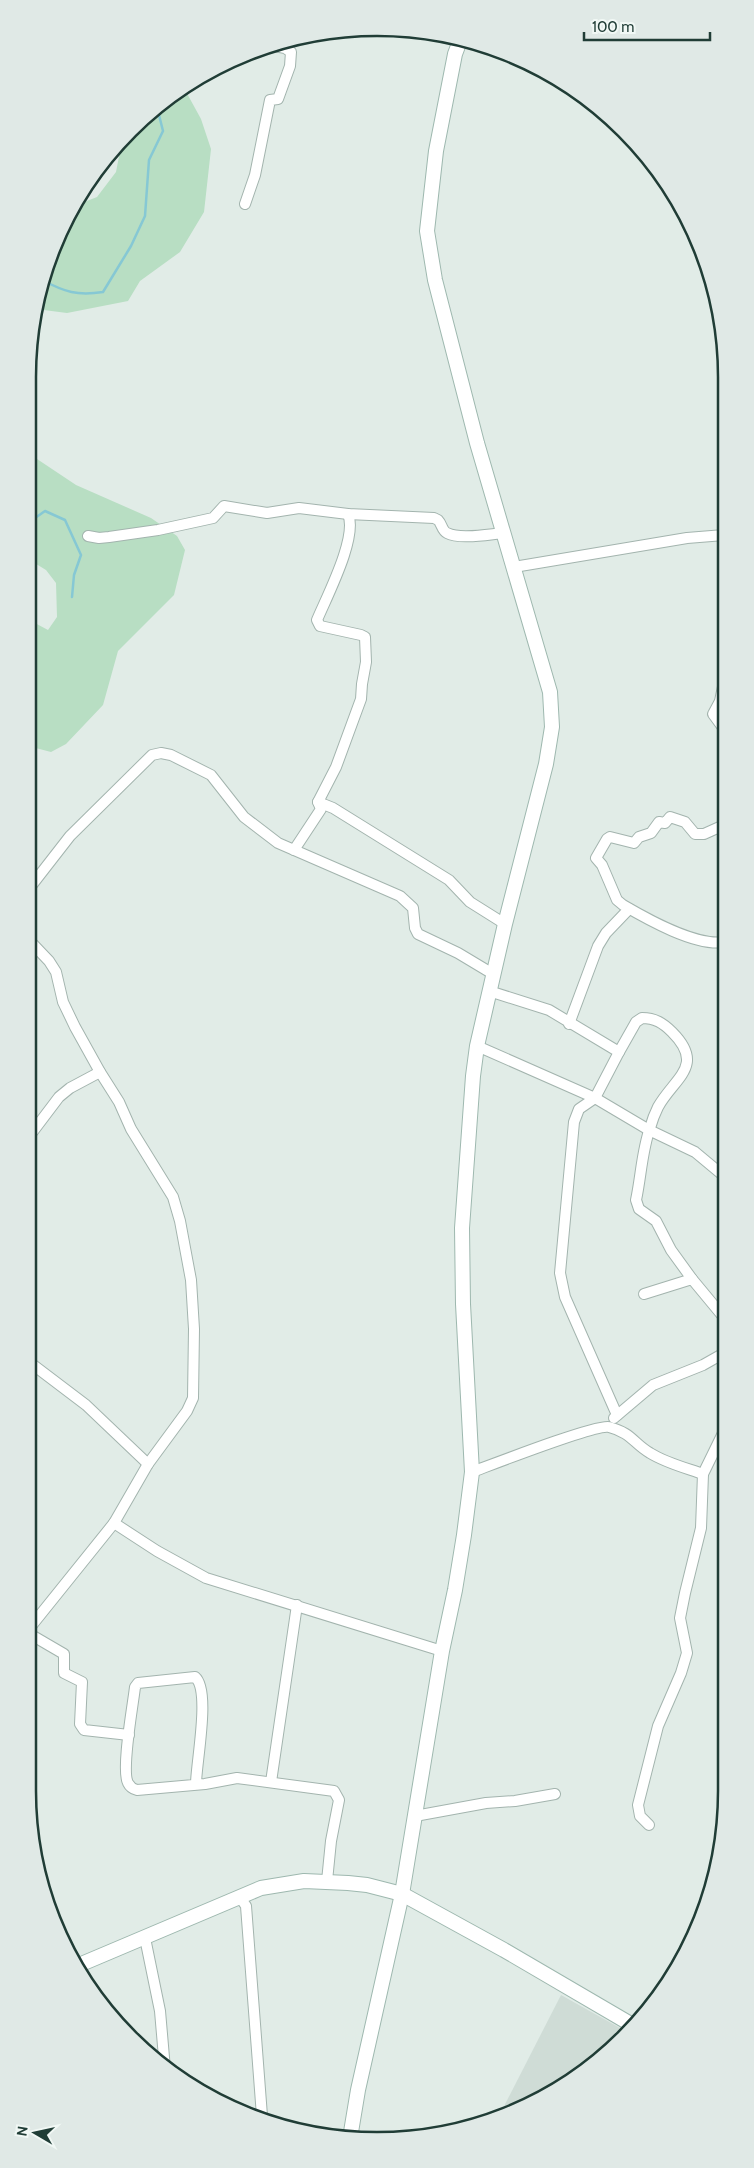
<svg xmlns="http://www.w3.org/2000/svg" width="754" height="2168" font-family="Cabin,sans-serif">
	<rect width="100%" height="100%" fill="#e1ece7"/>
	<polygon fill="#cfdcd6" points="561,1995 629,2033 571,2081 500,2114"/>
	<g fill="#b8dec3">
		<polygon points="184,88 201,119 211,149 204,212 180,252 140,281 128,301 67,313 36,309 39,287 63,223 74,206 97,197 116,172 122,141 146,114"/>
		<polygon points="28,453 76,485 151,518 177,536 185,550 174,595 118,651 103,705 66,744 51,752 28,746 28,615 33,622 48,630 57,617 56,583 46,570 28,559"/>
	</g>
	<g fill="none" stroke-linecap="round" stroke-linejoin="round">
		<g stroke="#86c8d4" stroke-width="2.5">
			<path d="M42,280C65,292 77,296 103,292L131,246L145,216L149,160L163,131L157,107"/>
			<polyline points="28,523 45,511 65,520 81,555 74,575 72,597"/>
		</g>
		<defs>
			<g id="street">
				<polyline points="245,204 255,175 270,100 278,99 290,66 291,52 285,48 270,45"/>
				<path d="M348,514C358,537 327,596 317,620L320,626L361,635L365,637L366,662L362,684L361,699L336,767L318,802L333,808L449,880L470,902L505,924"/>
				<path d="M88,536L99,538L109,537L158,530L204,520L213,518L224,506L267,513L299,508L348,514L434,518L438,520C442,524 442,531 447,533C460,540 490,534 504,533"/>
				<polyline points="514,567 687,538 724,535"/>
				<polyline points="724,682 720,701 713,714 724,729"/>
				<path d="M724,825L704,834H695L685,822L670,817L665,823L659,822L651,833L639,837L634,843L610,837L607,839L596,858L602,865L617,900L623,905C647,919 696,947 725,942"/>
				<polyline points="294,850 321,809 318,802"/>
				<polyline points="28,890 70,836 152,755 161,753 171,755 211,775 244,817 278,843 400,896 413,908 415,928 418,934 458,953 493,974"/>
				<polyline points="28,939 49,961 56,972 63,1002 75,1027 100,1072 119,1102 131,1129 173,1197 180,1221 191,1280 194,1329 193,1398 187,1411 148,1464 114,1523"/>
				<polyline points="489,991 549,1010 619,1052 595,1098 579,1109 574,1122 560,1273 565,1297 617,1415"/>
				<polyline points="569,1024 598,946 606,933 629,909"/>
				<polyline points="477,1046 595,1098 649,1130 695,1152 725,1177"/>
				<path d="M619,1052L636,1022L642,1018C655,1018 663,1023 672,1032C706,1066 674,1078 658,1107C655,1113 652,1121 650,1128C642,1150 641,1177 636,1200L639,1209L656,1221L671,1250L692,1279"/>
				<polyline points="28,1138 59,1097 70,1088 100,1072"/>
				<polyline points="644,1294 692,1279 726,1320"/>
				<polyline points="28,1361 86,1405 148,1464"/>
				<polyline points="614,1418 653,1385 703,1365 726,1352"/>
				<path d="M472,1472C491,1465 596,1424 609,1427C632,1433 633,1443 650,1453C666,1463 686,1468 703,1474"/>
				<polyline points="28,1630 114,1523 157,1551 206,1578 442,1651"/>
				<polyline points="28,1633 64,1654 64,1673 82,1682 80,1724 84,1730 129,1735"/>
				<polyline points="271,1782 297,1605"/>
				<path d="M196,1784C196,1763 211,1690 195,1677L138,1683L135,1687C133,1705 121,1770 128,1783C130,1787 133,1789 137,1790L205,1784L237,1778L334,1791L339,1800L331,1841L327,1881"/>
				<polyline points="415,1816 486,1803 515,1801 555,1794"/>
				<polyline points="649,1825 640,1816 638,1805 658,1726 681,1673 687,1653 680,1618 685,1593 701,1528 703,1474 726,1427"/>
				<polyline points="239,1896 246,1906 262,2116"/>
				<polyline points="145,1938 160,2011 165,2069"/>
			</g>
			<g id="secondary">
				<polyline points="79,1965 261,1888 304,1881 348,1883 367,1885 402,1894 504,1950 634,2026"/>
				<polyline points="350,2138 358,2090 402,1894 442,1651 455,1590 464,1535 472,1472 463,1304 462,1228 473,1076 477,1046 505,924 546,764 552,727 550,692 477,443 435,280 427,231 436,151 455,54 461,38"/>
			</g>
		</defs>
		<use href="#street" stroke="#a3b4ae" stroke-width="12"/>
		<use href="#secondary" stroke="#9eb8af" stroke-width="16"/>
		<use href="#street" stroke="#fff" stroke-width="10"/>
		<use href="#secondary" stroke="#fff" stroke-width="14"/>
	</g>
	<path d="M0 0H754V2168H0ZM377 36H377A341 341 0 0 1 718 377V1791A341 341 0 0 1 377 2132H377A341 341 0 0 1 36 1791V377A341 341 0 0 1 377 36Z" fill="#e0e9e6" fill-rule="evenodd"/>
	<path fill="none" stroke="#203d36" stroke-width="2.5" d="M377 36H377A341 341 0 0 1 718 377V1791A341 341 0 0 1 377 2132H377A341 341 0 0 1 36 1791V377A341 341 0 0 1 377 36Z"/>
	<g transform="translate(35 2133) rotate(279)" stroke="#f1f8f5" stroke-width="4" paint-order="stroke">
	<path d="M0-4L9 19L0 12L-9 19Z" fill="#203d36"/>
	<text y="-8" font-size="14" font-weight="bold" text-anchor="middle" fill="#203d36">N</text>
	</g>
	<path d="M584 32v8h126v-8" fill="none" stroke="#203d36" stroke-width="2.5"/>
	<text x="592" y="32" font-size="15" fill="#203d36" stroke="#f1f8f5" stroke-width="4" paint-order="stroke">100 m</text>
</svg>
